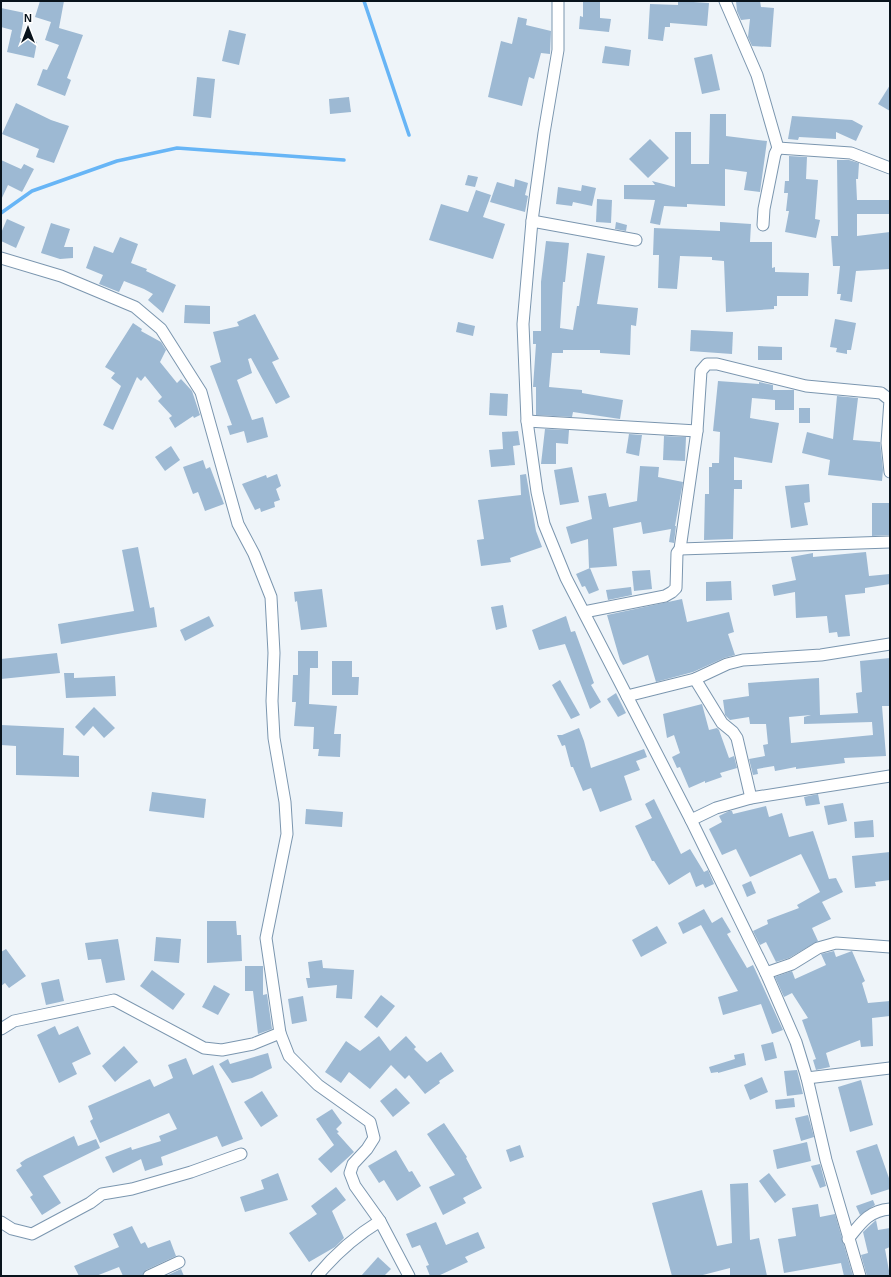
<svg xmlns="http://www.w3.org/2000/svg" width="891" height="1277" font-family="Arial,sans-serif">
	<rect width="100%" height="100%" fill="#eef4f9"/>
	<g fill="none" stroke-linecap="round" stroke-linejoin="round">
		<g stroke="#67b5f6" stroke-width="3.5">
			<polyline points="364,1 409,135"/>
			<polyline points="1,213 32,191 117,161 177,148 344,160"/>
		</g>
	</g>
	<g fill="#9db9d3" fill-rule="evenodd">
		<polygon points="40,1 64,1 59,28 83,35 67,78 71,80 65,96 37,85 43,69 47,70 59,45 45,40 51,22 35,17"/>
		<polygon points="583,1 600,1 600,18 611,19 609,32 579,29 580,16 583,17"/>
		<polygon points="678,1 709,3 707,26 670,23 670,27 665,27 663,41 648,39 650,4 678,5"/>
		<polygon points="736,1 760,1 761,7 774,8 771,47 752,46 748,37 750,19 741,20 737,11"/>
		<polygon points="1,8 25,13 20,38 37,42 34,58 7,52 12,30 1,27"/>
		<polygon points="518,17 527,19 526,25 551,31 550,54 541,53 534,79 529,77 522,106 488,97 501,41 512,44"/>
		<polygon points="229,30 246,34 239,65 222,61"/>
		<polygon points="605,46 631,50 629,66 602,63"/>
		<polygon points="712,54 720,90 702,94 694,58"/>
		<polygon points="197,77 215,79 211,118 193,116"/>
		<polygon points="890,85 890,111 878,104"/>
		<polygon points="349,97 351,112 330,114 329,99"/>
		<polygon points="16,103 51,120 69,126 54,163 36,157 39,149 2,134"/>
		<polygon points="710,114 726,114 726,136 767,141 760,192 744,190 747,172 725,169 725,206 687,204 687,207 664,206 660,225 650,223 655,200 624,199 624,185 655,185 652,181 675,187 675,132 691,132 691,164 709,164"/>
		<polygon points="792,116 852,120 863,126 856,141 836,132 836,139 799,137 798,140 788,139"/>
		<polygon points="650,139 669,158 648,178 629,159"/>
		<polygon points="789,156 807,157 806,179 818,180 815,219 820,220 816,238 785,232 789,211 786,211 788,193 784,193 785,181 789,181"/>
		<polygon points="1,160 21,169 24,164 34,169 22,192 8,185 1,200"/>
		<polygon points="837,160 849,160 859,163 858,179 856,179 857,200 890,200 890,214 857,214 857,236 890,232 890,269 856,271 852,302 840,300 841,294 837,294 840,266 833,266 831,236 838,236"/>
		<polygon points="468,175 478,177 475,187 465,185"/>
		<polygon points="515,179 528,183 525,195 528,196 525,212 490,202 497,182 514,187"/>
		<polygon points="582,185 596,188 592,206 573,202 572,206 556,204 558,187 581,191"/>
		<polygon points="476,190 491,195 483,217 505,224 493,259 429,240 441,204 468,212"/>
		<polygon points="597,199 612,200 611,223 596,222"/>
		<polygon points="7,219 25,227 16,248 1,241 1,233"/>
		<polygon points="616,222 627,225 626,231 615,229"/>
		<polygon points="720,222 751,224 750,242 772,242 772,268 775,267 775,272 809,273 808,296 777,296 777,306 774,306 774,309 726,312 724,261 712,260 712,257 680,256 677,289 658,288 659,255 653,255 654,228 720,231"/>
		<polygon points="51,223 70,229 64,247 73,247 73,258 60,259 41,253"/>
		<polygon points="120,237 138,244 131,263 147,269 146,271 176,285 163,313 148,300 153,294 144,289 124,281 119,292 99,284 103,275 86,268 94,246 113,253"/>
		<polygon points="546,241 569,243 565,282 563,282 560,328 573,330 577,306 579,306 587,253 605,256 597,304 638,308 636,326 631,325 630,355 600,353 600,350 563,350 563,353 552,353 549,387 582,390 582,393 623,400 620,419 573,412 572,417 536,415 536,387 533,387 536,344 533,344 533,331 541,331 541,282"/>
		<polygon points="185,305 210,306 210,324 184,323"/>
		<polygon points="255,314 279,359 272,362 290,397 276,404 251,358 248,359 252,373 237,380 252,420 263,417 268,437 247,443 244,431 230,435 227,426 232,425 210,366 221,362 213,332 239,326 237,322"/>
		<polygon points="835,319 856,323 851,350 847,350 847,354 836,352 837,348 830,347"/>
		<polygon points="458,322 475,326 473,336 456,332"/>
		<polygon points="133,323 142,329 141,331 161,342 166,350 160,362 177,383 181,379 192,391 200,415 194,418 193,416 175,428 169,418 172,416 158,401 162,397 145,376 141,381 137,377 113,430 103,425 121,386 111,378 115,373 105,367"/>
		<polygon points="691,330 733,332 732,354 690,351"/>
		<polygon points="758,346 782,347 782,360 758,360"/>
		<polygon points="718,381 759,384 759,382 773,385 773,390 794,390 794,410 775,410 775,400 752,398 750,418 779,423 772,463 734,457 734,480 742,480 742,489 734,489 733,539 704,540 705,494 709,494 709,467 712,467 712,463 719,463 720,432 713,431"/>
		<polygon points="490,393 508,394 507,416 489,415"/>
		<polygon points="837,396 858,398 853,440 880,442 883,470 882,481 828,475 830,460 802,453 807,432 833,439"/>
		<rect x="799" y="408" width="11" height="15"/>
		<polygon points="545,429 569,430 568,444 556,443 556,464 541,464"/>
		<polygon points="518,431 520,445 513,446 515,465 491,467 489,450 503,449 502,432"/>
		<polygon points="629,434 642,435 639,456 626,453"/>
		<polygon points="664,436 686,437 685,461 663,460"/>
		<polygon points="171,446 180,460 165,471 155,457"/>
		<polygon points="203,460 206,469 210,467 224,504 205,511 198,492 193,494 183,467"/>
		<polygon points="640,466 659,467 658,477 683,482 675,526 676,526 674,543 669,542 671,529 643,534 641,522 613,528 617,566 589,568 588,539 571,544 566,527 592,519 588,496 606,493 609,507 637,501"/>
		<polygon points="572,467 579,502 560,505 554,470"/>
		<polygon points="277,474 281,486 276,489 280,500 274,502 275,507 261,512 260,508 255,510 242,484 266,475 267,478"/>
		<polygon points="526,474 536,531 542,547 510,558 511,562 481,566 477,540 484,539 478,500 521,495 520,475"/>
		<polygon points="809,484 810,502 804,503 808,525 791,528 785,486"/>
		<polygon points="872,503 890,503 890,535 872,536"/>
		<polygon points="138,547 150,608 154,607 157,627 61,644 58,624 134,611 122,550"/>
		<polygon points="866,552 869,576 890,574 890,584 865,588 865,593 845,595 850,636 838,637 837,632 829,633 827,616 796,618 795,592 774,596 772,585 796,580 791,557 813,553 813,557"/>
		<polygon points="590,568 599,590 589,594 585,586 582,587 576,574"/>
		<polygon points="650,570 652,589 634,591 632,571"/>
		<polygon points="731,581 732,600 706,601 706,582"/>
		<polygon points="631,587 632,595 608,600 606,590"/>
		<polygon points="322,589 327,627 301,630 297,601 295,602 294,592"/>
		<polygon points="682,599 687,622 729,612 734,632 728,634 735,655 724,658 693,672 656,682 648,655 623,665 620,660 607,615"/>
		<polygon points="503,605 507,627 496,630 491,607"/>
		<polygon points="209,616 214,626 185,641 180,630"/>
		<polygon points="566,616 571,632 575,631 594,683 591,685 601,702 590,709 565,644 539,650 532,630"/>
		<polygon points="298,651 318,651 318,668 310,668 309,704 337,706 334,734 341,734 340,757 318,756 319,749 313,749 314,727 294,726 296,702 292,702 293,675 298,675"/>
		<polygon points="57,653 60,673 1,679 1,659"/>
		<path d="M890,658V706H882L886,756L844,758L845,763L796,769V767L775,771L774,766L757,769L758,774L753,775L749,759L765,756L763,745L768,744L766,724H750L749,717L730,720L725,715L723,700L749,696L748,683L819,678L820,715L858,713L856,693L862,692L860,661ZM811,715L804,717V724L872,722L873,735L791,743L789,717Z"/>
		<polygon points="332,661 352,661 352,677 359,677 358,695 332,695"/>
		<polygon points="64,673 74,673 74,678 115,676 116,696 66,698"/>
		<polygon points="560,680 580,715 571,719 552,685"/>
		<polygon points="616,693 626,713 618,717 607,699"/>
		<polygon points="702,704 709,730 717,728 719,730 729,758 734,756 737,768 720,773 722,777 705,783 705,781 689,788 680,767 677,768 672,757 680,753 674,735 667,738 663,714"/>
		<polygon points="94,707 115,728 104,738 93,726 84,736 75,727"/>
		<polygon points="1,725 64,728 63,755 79,756 79,777 16,775 16,746 1,745"/>
		<polygon points="579,728 584,741 591,768 644,749 647,757 636,761 640,770 624,776 632,800 600,812 591,788 583,791 573,767 571,767 565,745 562,746 557,735 562,735"/>
		<polygon points="152,792 206,799 204,818 149,811"/>
		<polygon points="818,794 820,804 806,806 804,797"/>
		<polygon points="654,799 681,854 690,849 704,872 708,870 714,884 705,888 703,884 696,887 690,872 669,885 654,861 652,861 635,826 652,818 645,804"/>
		<polygon points="843,803 847,821 828,825 824,806"/>
		<polygon points="766,806 769,817 782,813 789,837 813,831 829,879 836,878 843,892 822,902 831,919 812,928 818,941 789,958 776,962 766,942 760,945 753,931 768,924 767,920 799,908 797,905 820,892 801,854 750,877 736,849 722,855 709,829 722,822 719,816 729,811 732,811 733,814"/>
		<polygon points="306,809 343,812 342,827 305,824"/>
		<polygon points="873,820 874,837 855,838 854,822"/>
		<polygon points="890,852 890,880 875,882 876,886 855,888 852,856"/>
		<polygon points="751,881 756,893 747,897 742,885"/>
		<polygon points="704,909 712,923 722,917 731,932 727,934 747,968 753,965 783,1030 772,1034 761,1004 723,1015 718,997 738,991 701,925 683,934 678,923"/>
		<polygon points="207,921 236,921 237,935 241,935 242,961 207,963"/>
		<polygon points="657,926 667,943 641,957 632,940"/>
		<polygon points="156,937 181,939 179,963 154,961"/>
		<polygon points="118,939 125,980 106,983 101,959 88,960 85,943"/>
		<polygon points="6,949 26,976 9,988 5,983 1,986 1,952"/>
		<polygon points="834,951 836,957 852,951 865,981 862,983 868,1003 890,1001 890,1016 872,1018 873,1046 861,1047 860,1040 826,1053 830,1067 816,1070 813,1060 816,1059 802,1020 808,1018 792,993 784,997 775,977 792,971 795,979 826,965 821,954"/>
		<polygon points="322,960 323,968 354,970 352,999 336,998 337,985 308,988 306,978 310,978 308,962"/>
		<polygon points="245,966 263,966 263,995 267,994 272,1029 258,1034 253,991 245,991"/>
		<polygon points="152,970 185,994 173,1010 140,986"/>
		<polygon points="59,979 64,1001 46,1005 41,983"/>
		<polygon points="214,985 230,994 218,1015 202,1007"/>
		<polygon points="381,995 395,1006 377,1028 364,1017"/>
		<polygon points="303,996 307,1021 292,1024 288,999"/>
		<polygon points="55,1026 59,1035 78,1026 91,1054 72,1063 77,1074 59,1083 37,1035"/>
		<polygon points="379,1036 390,1051 406,1036 416,1047 414,1049 427,1062 441,1052 454,1071 439,1081 440,1083 425,1094 409,1075 405,1079 391,1065 370,1089 349,1072 341,1083 325,1072 346,1041 360,1051"/>
		<polygon points="773,1042 777,1058 765,1061 761,1045"/>
		<polygon points="124,1046 138,1062 115,1082 102,1066"/>
		<polygon points="268,1053 272,1068 252,1078 232,1083 219,1064 228,1059 230,1064"/>
		<polygon points="744,1053 746,1065 718,1073 718,1072 711,1073 709,1067 735,1059 734,1055"/>
		<polygon points="186,1058 193,1075 213,1065 243,1139 222,1147 217,1136 161,1157 163,1165 145,1171 141,1159 113,1173 105,1157 131,1147 132,1150 161,1141 159,1136 177,1129 169,1113 100,1143 90,1121 93,1119 88,1106 150,1079 154,1087 173,1078 168,1065"/>
		<polygon points="797,1070 803,1094 787,1096 784,1071"/>
		<polygon points="762,1077 768,1092 750,1100 744,1085"/>
		<polygon points="861,1080 873,1125 850,1132 838,1087"/>
		<polygon points="396,1088 410,1103 393,1117 380,1101"/>
		<polygon points="262,1091 278,1116 261,1127 244,1102"/>
		<polygon points="794,1098 795,1107 776,1109 775,1100"/>
		<polygon points="332,1109 342,1123 336,1129 339,1132 337,1133 354,1152 331,1173 318,1159 334,1145 316,1119"/>
		<polygon points="808,1115 814,1137 801,1141 795,1118"/>
		<polygon points="444,1123 467,1157 466,1158 482,1188 463,1198 466,1203 443,1215 429,1187 455,1175 427,1134"/>
		<polygon points="74,1136 78,1146 96,1139 100,1148 43,1176 61,1203 42,1215 30,1197 33,1195 16,1170 22,1166 20,1163 26,1159"/>
		<polygon points="807,1142 811,1161 777,1169 773,1150"/>
		<polygon points="877,1144 890,1181 890,1189 871,1195 856,1151"/>
		<polygon points="520,1145 524,1157 510,1162 506,1150"/>
		<polygon points="396,1150 409,1172 412,1171 421,1186 397,1201 384,1180 379,1183 368,1166"/>
		<polygon points="820,1164 826,1186 820,1188 811,1166"/>
		<polygon points="278,1173 288,1200 245,1212 240,1197 264,1189 261,1180"/>
		<polygon points="769,1173 786,1195 775,1203 759,1181"/>
		<polygon points="748,1183 750,1240 759,1238 767,1276 730,1276 730,1268 699,1276 672,1276 652,1203 702,1190 717,1246 732,1243 730,1184"/>
		<polygon points="336,1187 346,1200 332,1211 344,1238 335,1247 309,1262 289,1233 317,1214 311,1206"/>
		<polygon points="873,1200 875,1205 860,1215 856,1206"/>
		<polygon points="818,1204 820,1217 835,1214 853,1276 844,1276 841,1263 784,1273 778,1239 796,1236 792,1208"/>
		<polygon points="876,1220 878,1230 890,1228 890,1247 885,1249 890,1276 867,1276 861,1255 868,1253 863,1232"/>
		<polygon points="436,1222 446,1245 478,1232 485,1248 465,1257 468,1262 438,1276 430,1276 426,1266 429,1265 420,1245 412,1248 406,1234"/>
		<polygon points="132,1226 141,1244 145,1242 148,1248 170,1240 176,1256 146,1270 142,1276 123,1276 119,1267 96,1276 79,1276 74,1266 119,1247 113,1234"/>
		<polygon points="378,1257 391,1269 384,1276 361,1276"/>
		<polygon points="181,1269 184,1276 166,1276"/>
	</g>
	<g fill="none" stroke-linecap="round" stroke-linejoin="round">
		<defs>
			<g id="minor">
				<polyline points="558,1 558,50 544,133 532,221 523,324 527,421 537,492 544,524 566,578 691,820 766,973 796,1042 807,1078 826,1160 860,1276"/>
				<polyline points="725,1 757,75 778,148 775,154 764,209 763,225"/>
				<polyline points="778,148 851,153 890,168"/>
				<polyline points="532,221 636,240"/>
				<polyline points="1,258 61,276 135,307 161,329 201,392 238,524 254,554 271,597 274,653 272,701 274,738 285,802 287,834 266,938 280,1033 289,1056 318,1085 370,1122 374,1138 367,1149 353,1164 350,1173 355,1186 380,1221 409,1276"/>
				<polyline points="527,421 697,431"/>
				<polyline points="680,549 890,542"/>
				<polyline points="584,612 665,596 672,592 676,588 677,553 680,549 697,431 701,371 707,364 717,364 806,386 881,393 890,400 887,443 890,472"/>
				<polyline points="695,679 722,723 733,732 737,738 751,798"/>
				<polyline points="627,696 695,679 727,664 743,660 821,655 890,644"/>
				<polyline points="691,820 716,808 751,798 890,776"/>
				<polyline points="766,973 792,964 818,948 836,943 890,947"/>
				<polyline points="1,1029 14,1021 114,1000 204,1048 222,1050 253,1044 280,1033"/>
				<polyline points="807,1078 890,1068"/>
				<polyline points="1,1222 12,1229 32,1234 90,1203 102,1194 132,1189 191,1172 241,1154"/>
				<path d="M848,1239C861,1223 868,1211 890,1209"/>
				<polyline points="149,1276 179,1262"/>
				<path d="M317,1276C336,1253 354,1237 380,1221"/>
			</g>
		</defs>
		<use href="#minor" stroke="#7b96af" stroke-width="13"/>
		<use href="#minor" stroke="#fff" stroke-width="11"/>
	</g>
	<rect width="891" height="1277" fill="none" stroke="#08131c" stroke-width="4"/>
	<g transform="translate(28 28)" stroke="#ffffff" stroke-width="3" paint-order="stroke">
	<path d="M0-3L7 15L0 10L-7 15Z" fill="#08131c"/>
	<text y="-6" font-size="11" font-weight="bold" text-anchor="middle" fill="#08131c">N</text>
	</g>
</svg>
